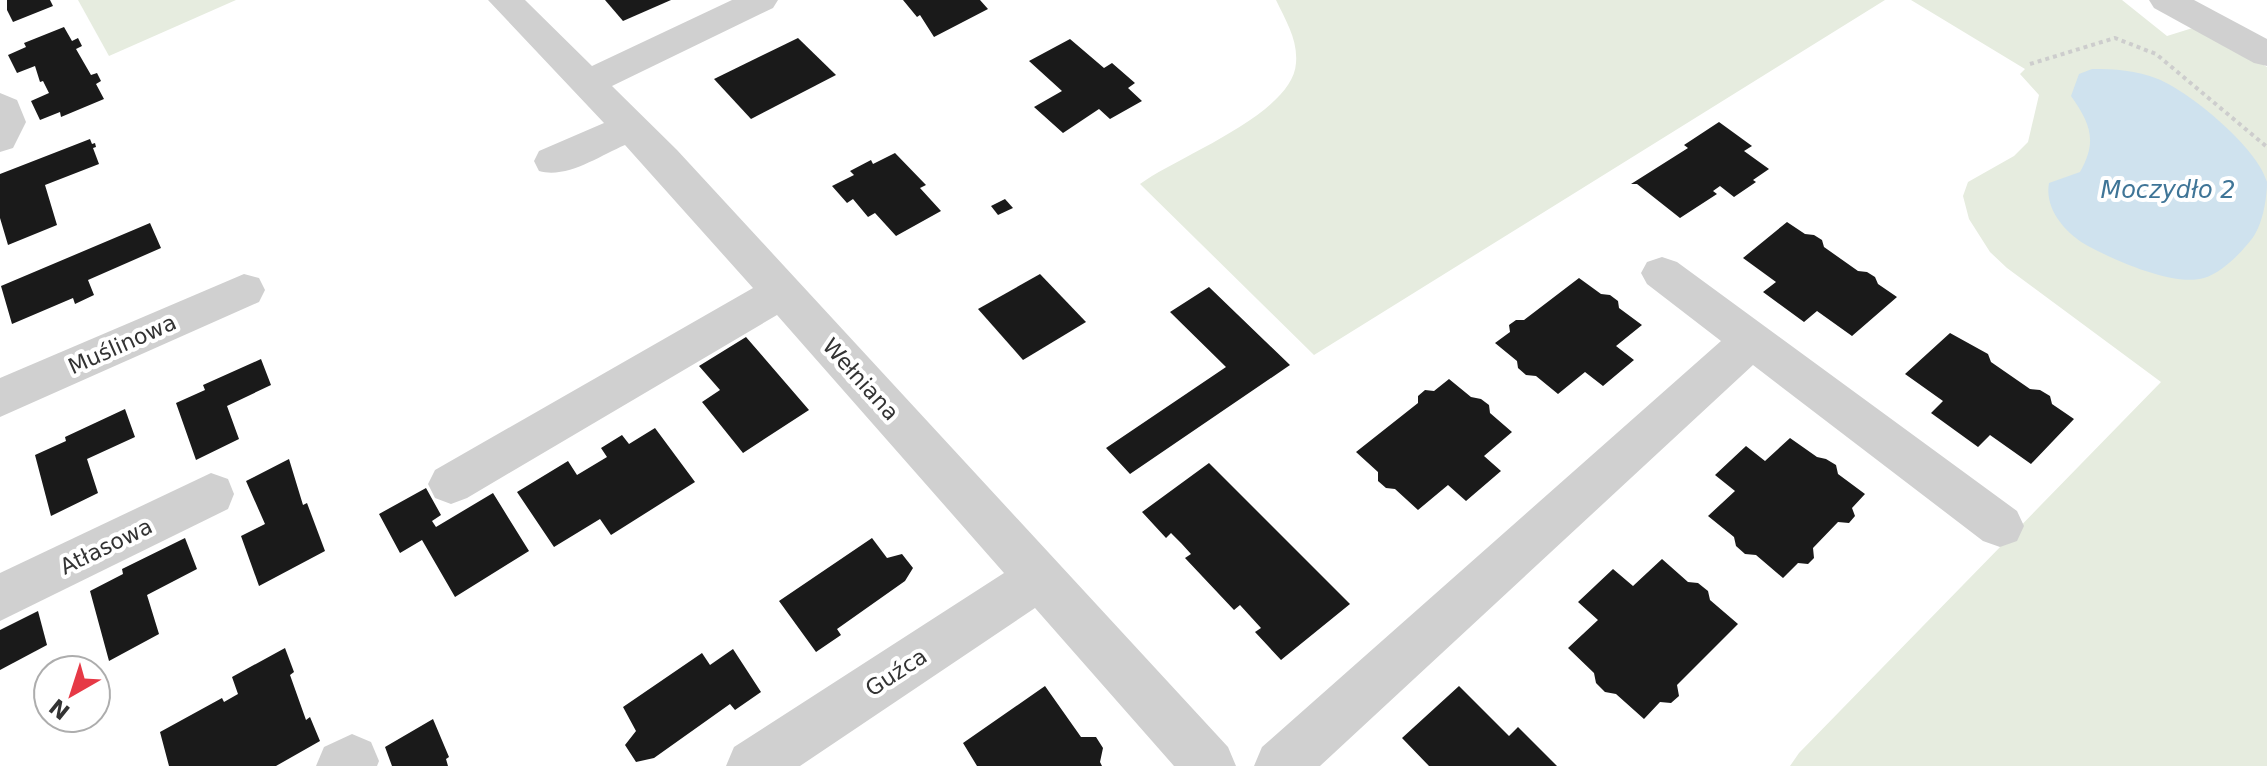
<svg xmlns="http://www.w3.org/2000/svg" width="2267" height="766" font-family="'DejaVu Sans',sans-serif">
	<rect width="100%" height="100%" fill="#fff"/>
	<g fill="#e6ecdf">
		<polygon points="78,0 236,0 109,56"/>
		<path d="M1276,0H1885L1314,355L1140,184C1178,156 1293,114 1296,63C1298,40 1286,21 1276,0Z"/>
		<polygon points="1911,0 2122,0 2167,36 2199,26 2267,67 2267,766 1790,766 1799,753 2161,382 2007,268 1990,252 1969,219 1963,196 1968,182 2014,156 2028,142 2039,95 2020,74 2025,69"/>
	</g>
	<path fill="#cfe2ee" d="M2092,69C2115,69 2136,70 2158,79C2190,92 2258,148 2267,182C2267,200 2262,227 2251,240C2240,254 2221,273 2204,278C2174,287 2114,260 2088,246C2066,234 2044,209 2049,183L2080,172C2098,141 2090,123 2071,96L2079,74Z"/>
	<g fill="#1a1a1a">
		<polygon points="7,0 50,0 53,6 13,22 7,10"/>
		<polygon points="605,0 671,0 623,21"/>
		<polygon points="903,0 980,0 988,9 934,37 920,15 917,17"/>
		<polygon points="64,27 72,41 78,38 82,46 76,49 91,75 97,73 101,81 96,84 104,99 61,117 60,112 40,120 31,101 49,93 43,81 40,82 35,66 17,73 8,55 26,47 24,43"/>
		<polygon points="798,38 836,75 751,119 714,79"/>
		<polygon points="1070,39 1104,68 1112,63 1135,83 1128,88 1142,101 1110,119 1099,109 1063,133 1034,107 1062,91 1029,61"/>
		<polygon points="1719,122 1752,146 1744,151 1769,169 1753,180 1756,182 1734,197 1720,186 1713,191 1717,194 1680,218 1637,184 1631,184 1688,148 1684,145"/>
		<polygon points="90,139 92,144 95,143 96,147 93,148 99,164 45,185 57,225 8,245 0,218 0,174"/>
		<polygon points="895,153 926,185 920,188 941,211 896,236 875,213 868,217 853,199 847,203 832,186 854,175 850,171 871,160 873,164"/>
		<polygon points="1005,199 1013,208 998,215 991,206"/>
		<polygon points="1787,222 1805,234 1814,235 1822,240 1824,247 1858,271 1867,272 1875,277 1878,284 1897,297 1852,336 1817,311 1804,322 1763,292 1776,282 1743,258"/>
		<polygon points="150,223 161,248 88,280 94,295 75,304 73,298 12,324 1,286"/>
		<polygon points="1040,274 1086,322 1023,360 978,309"/>
		<polygon points="1579,278 1601,294 1610,295 1618,301 1619,308 1642,325 1616,346 1634,360 1603,386 1585,372 1558,394 1536,376 1526,375 1518,368 1517,361 1495,343 1510,332 1509,325 1516,320 1524,320"/>
		<polygon points="1209,287 1290,365 1130,474 1106,448 1226,367 1170,312"/>
		<polygon points="1950,333 1988,354 1991,362 2030,389 2040,390 2050,396 2052,404 2074,419 2031,464 1990,435 1978,447 1931,413 1943,401 1905,374"/>
		<polygon points="746,337 809,410 743,453 702,402 720,390 699,366"/>
		<polygon points="261,359 271,385 227,406 239,439 196,460 176,403 205,390 203,385"/>
		<polygon points="1449,379 1471,397 1481,399 1489,405 1490,413 1512,432 1484,456 1501,471 1466,501 1448,485 1418,510 1395,489 1386,488 1378,481 1378,472 1356,452 1418,403 1418,396 1425,390 1434,391"/>
		<polygon points="125,409 135,437 87,459 98,493 51,516 35,455 66,441 65,437"/>
		<polygon points="655,428 695,482 611,535 600,519 554,547 517,492 568,461 577,475 607,457 601,448 622,435 629,444"/>
		<polygon points="1790,438 1817,457 1826,459 1836,465 1838,474 1865,494 1852,508 1855,516 1849,523 1838,522 1813,548 1814,558 1808,564 1798,563 1783,578 1756,555 1745,554 1736,546 1734,537 1708,516 1735,491 1715,475 1746,446 1765,461"/>
		<polygon points="289,459 303,505 307,503 325,551 259,586 241,536 265,524 246,481"/>
		<polygon points="1209,463 1350,604 1281,660 1255,632 1261,628 1240,605 1234,610 1185,558 1191,554 1181,543 1171,533 1166,538 1142,512"/>
		<polygon points="426,488 441,515 432,521 436,527 493,493 529,551 455,597 422,540 400,553 379,514"/>
		<polygon points="185,538 197,569 147,595 159,634 109,661 90,591 123,574 122,569"/>
		<polygon points="872,538 887,558 902,554 913,568 905,581 837,629 841,635 816,652 779,601"/>
		<polygon points="1662,559 1688,582 1698,583 1708,591 1710,600 1738,624 1677,685 1679,696 1671,703 1660,702 1644,719 1616,694 1605,692 1596,683 1594,673 1568,648 1598,620 1578,602 1613,569 1633,586"/>
		<polygon points="38,611 47,645 0,670 0,630"/>
		<polygon points="285,648 294,672 290,675 306,720 310,717 320,741 276,766 169,766 160,732 222,698 224,702 238,694 232,677"/>
		<polygon points="733,649 761,692 735,710 730,704 654,758 636,762 625,745 636,731 623,707 702,653 710,665"/>
		<polygon points="1045,686 1081,737 1096,737 1103,748 1100,762 1102,766 977,766 963,743"/>
		<polygon points="1459,686 1509,736 1518,727 1557,766 1429,766 1402,738"/>
		<polygon points="433,719 449,757 446,759 448,766 392,766 385,747"/>
	</g>
	<g fill="none" stroke-linecap="round" stroke-linejoin="round">
		<polyline stroke="#cdcdcd" stroke-width="4" stroke-dasharray="4 4" stroke-linecap="butt" points="2030,64 2115,38 2156,54 2267,147"/>
		<g fill="#d0d0d0" fill-rule="evenodd">
			<path d="M488,0H525L592,66L732,0H778L773,8L612,86L677,150L1228,747L1236,766H1174L1035,608L800,766H726L734,747L1004,573L777,315L467,498L451,504L435,498L428,484L435,470L753,288L625,145C599,156 567,179 539,171L534,161L539,151L604,123Z"/>
			<polygon points="2149,0 2194,0 2267,39 2267,66 2254,63 2154,8"/>
			<polygon points="0,93 17,100 26,122 13,148 0,152"/>
			<polygon points="1662,257 1677,262 2017,511 2024,526 2017,541 2000,547 1983,541 1753,365 1320,766 1254,766 1262,747 1721,341 1647,284 1641,273 1647,262"/>
			<polygon points="244,274 259,278 265,290 259,302 0,417 0,378"/>
			<polygon points="211,473 228,479 234,494 228,509 0,621 0,573"/>
			<polygon points="352,734 371,742 379,761 377,766 316,766 324,747"/>
		</g>
	</g>
	<g text-anchor="middle" stroke-width="8" stroke-linejoin="round" paint-order="stroke">
		<g font-size="22" fill="#333" stroke="#fff">
			<text transform="translate(122 344) rotate(-24)" y="8">Muślinowa</text>
			<text transform="translate(861 379) rotate(48)" y="8">Wełniana</text>
			<text transform="translate(106 546) rotate(-26)" y="8">Atłasowa</text>
			<text transform="translate(896 672) rotate(-33)" y="8">Guźca</text>
		</g>
		<g font-size="24" font-style="italic" fill="#3f7597" stroke="#fff">
			<text x="2168" y="198">Moczydło 2</text>
		</g>
	</g>
	<g transform="translate(72 694) rotate(219)"><circle r="38" fill="#ffffff" stroke="#adadad" stroke-width="2"/>
	<path d="M0-6L14 30L0 20L-14 30Z" fill="#e63946"/>
	<text y="-12" font-size="22" font-weight="bold" text-anchor="middle" fill="#333333">N</text>
	</g>
</svg>
